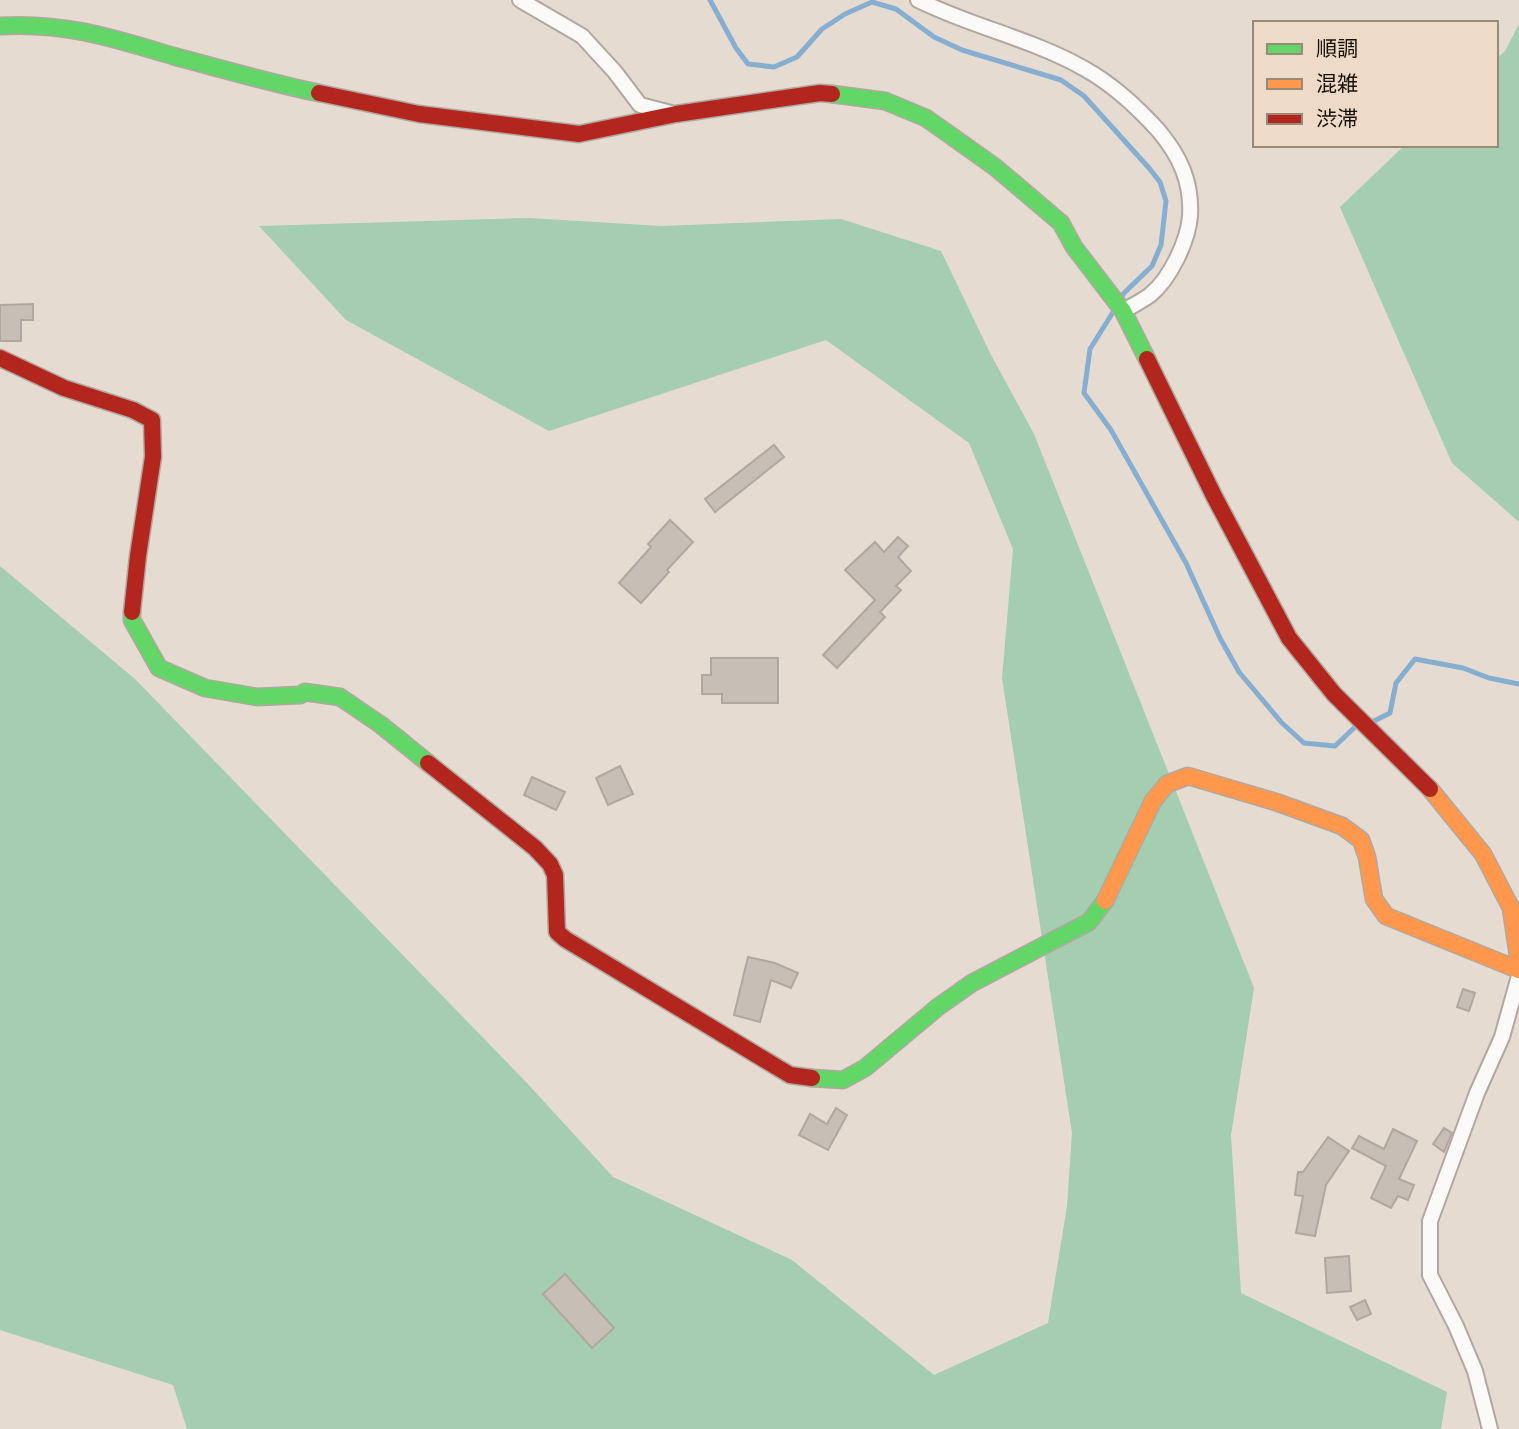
<svg xmlns="http://www.w3.org/2000/svg" width="1519" height="1429" font-family="Ubuntu,'Noto Sans JP',sans-serif">
	<rect width="100%" height="100%" fill="#e5dbd0"/>
	<g fill="#a5cdaf">
		<polygon points="1519,24 1519,522 1452,463 1340,207 1405,145 1496,145 1496,59 1505,51"/>
		<polygon points="529,218 661,226 841,219 941,251 990,353 1034,434 1254,988 1231,1135 1241,1293 1447,1392 1441,1429 187,1429 173,1385 0,1330 0,566 135,679 526,1082 613,1177 792,1260 934,1375 1048,1323 1067,1206 1072,1133 1002,678 1013,549 969,443 826,340 549,431 346,320 259,226"/>
	</g>
	<g fill="none" stroke-linecap="round" stroke-linejoin="round">
		<g stroke="#86aed1" stroke-width="5">
			<polyline points="710,0 736,48 748,64 774,67 797,57 822,29 845,14 872,2 896,9 934,37 962,50 1061,80 1084,96 1149,168 1160,182 1166,201 1161,245 1152,266 1124,293 1120,300"/>
			<polyline points="1115,309 1090,349 1084,393 1111,430 1186,563 1220,638 1239,672 1282,723 1304,743 1335,746 1356,726 1359,725"/>
			<polyline points="1372,722 1390,713 1396,683 1415,659 1463,668 1489,678 1519,684"/>
		</g>
	</g>
	<g fill="#c7beb6" stroke="#b0a8a0" stroke-width="2">
		<polygon points="33,304 33,320 21,320 21,341 0,341 0,305"/>
		<polygon points="774,445 784,457 715,512 705,499"/>
		<polygon points="670,520 693,542 667,570 669,572 641,603 619,583 651,547 648,544"/>
		<polygon points="898,537 908,546 898,557 911,571 896,586 901,590 880,612 885,617 837,668 823,655 875,600 845,570 875,542 884,552"/>
		<polygon points="711,658 778,658 778,703 722,703 722,694 702,694 702,675 711,675"/>
		<polygon points="620,766 633,794 608,805 596,778"/>
		<polygon points="532,777 565,792 556,810 524,795"/>
		<polygon points="748,957 775,963 798,973 791,988 771,980 760,1022 734,1015"/>
		<polygon points="1463,989 1475,993 1469,1011 1457,1007"/>
		<polygon points="836,1108 847,1115 828,1150 799,1135 810,1114 827,1124"/>
		<polygon points="1444,1128 1452,1133 1444,1152 1433,1144"/>
		<polygon points="1393,1129 1417,1141 1399,1179 1414,1185 1408,1200 1398,1196 1391,1208 1371,1198 1386,1166 1352,1148 1359,1136 1384,1149"/>
		<polygon points="1328,1137 1349,1151 1326,1185 1315,1236 1296,1233 1303,1196 1295,1195 1298,1172 1303,1172"/>
		<polygon points="1349,1256 1351,1291 1327,1293 1325,1258"/>
		<polygon points="565,1274 614,1328 592,1348 543,1294"/>
		<polygon points="1365,1300 1371,1314 1357,1320 1350,1307"/>
	</g>
	<g fill="none" stroke-linecap="round" stroke-linejoin="round">
		<defs>
			<g id="street">
				<polyline points="520,0 582,36 615,72 640,105 671,113"/>
				<path d="M918,0C972,27 1033,39 1085,69C1112,84 1137,107 1158,130C1180,156 1192,182 1190,216C1188,241 1170,279 1150,295C1142,301 1132,306 1123,311"/>
				<polyline points="1490,1429 1475,1371 1456,1326 1430,1275 1430,1221 1477,1093 1502,1037 1519,976"/>
			</g>
			<g id="fast">
				<path d="M0,26C64,22 113,38 173,56C222,69 270,83 319,93"/>
				<polyline points="832,94 885,101 926,118 995,167 1061,223 1074,247 1123,311 1147,359"/>
				<polyline points="132,612 132,620 159,668 205,688 257,697 300,695 305,692 340,697 381,725 428,763"/>
				<polyline points="812,1078 843,1080 865,1068 938,1007 972,983 1089,922 1105,901"/>
			</g>
			<g id="slow">
				<polyline points="1430,789 1483,854 1511,908 1519,962"/>
				<polyline points="1105,901 1153,801 1167,784 1188,776 1276,802 1342,826 1361,840 1367,857 1374,899 1386,916 1519,970"/>
			</g>
			<g id="jam">
				<polyline points="319,93 419,114 579,134 676,114 820,93 832,94"/>
				<polyline points="0,358 64,388 133,410 152,420 153,457 138,556 132,612"/>
				<polyline points="1147,359 1214,496 1289,638 1334,694 1430,789"/>
				<polyline points="428,763 535,848 550,864 555,875 557,932 565,939 790,1075 812,1078"/>
			</g>
		</defs>
		<use href="#street" stroke="#b0a8a0" stroke-width="18"/>
		<use href="#fast" stroke="#b0a8a0" stroke-width="19"/>
		<use href="#slow" stroke="#b0a8a0" stroke-width="19"/>
		<use href="#jam" stroke="#b0a8a0" stroke-width="19"/>
		<use href="#street" stroke="#fbfaf8" stroke-width="14"/>
		<use href="#fast" stroke="#63d668" stroke-width="16"/>
		<use href="#slow" stroke="#ff974d" stroke-width="16"/>
		<use href="#jam" stroke="#b3261e" stroke-width="16"/>
	</g>
	<rect x="1253" y="21" width="245" height="126" fill="#eedbc7" stroke="#988a7b" stroke-width="2"/>
	<rect x="1267" y="44" width="35" height="10" fill="#63d668" stroke="#988a7b" stroke-width="2"/>
	<text x="1316" y="56" font-size="21" fill="#171009">順調</text>
	<rect x="1267" y="79" width="35" height="10" fill="#ff974d" stroke="#988a7b" stroke-width="2"/>
	<text x="1316" y="91" font-size="21" fill="#171009">混雑</text>
	<rect x="1267" y="114" width="35" height="10" fill="#b3261e" stroke="#988a7b" stroke-width="2"/>
	<text x="1316" y="126" font-size="21" fill="#171009">渋滞</text>
</svg>
